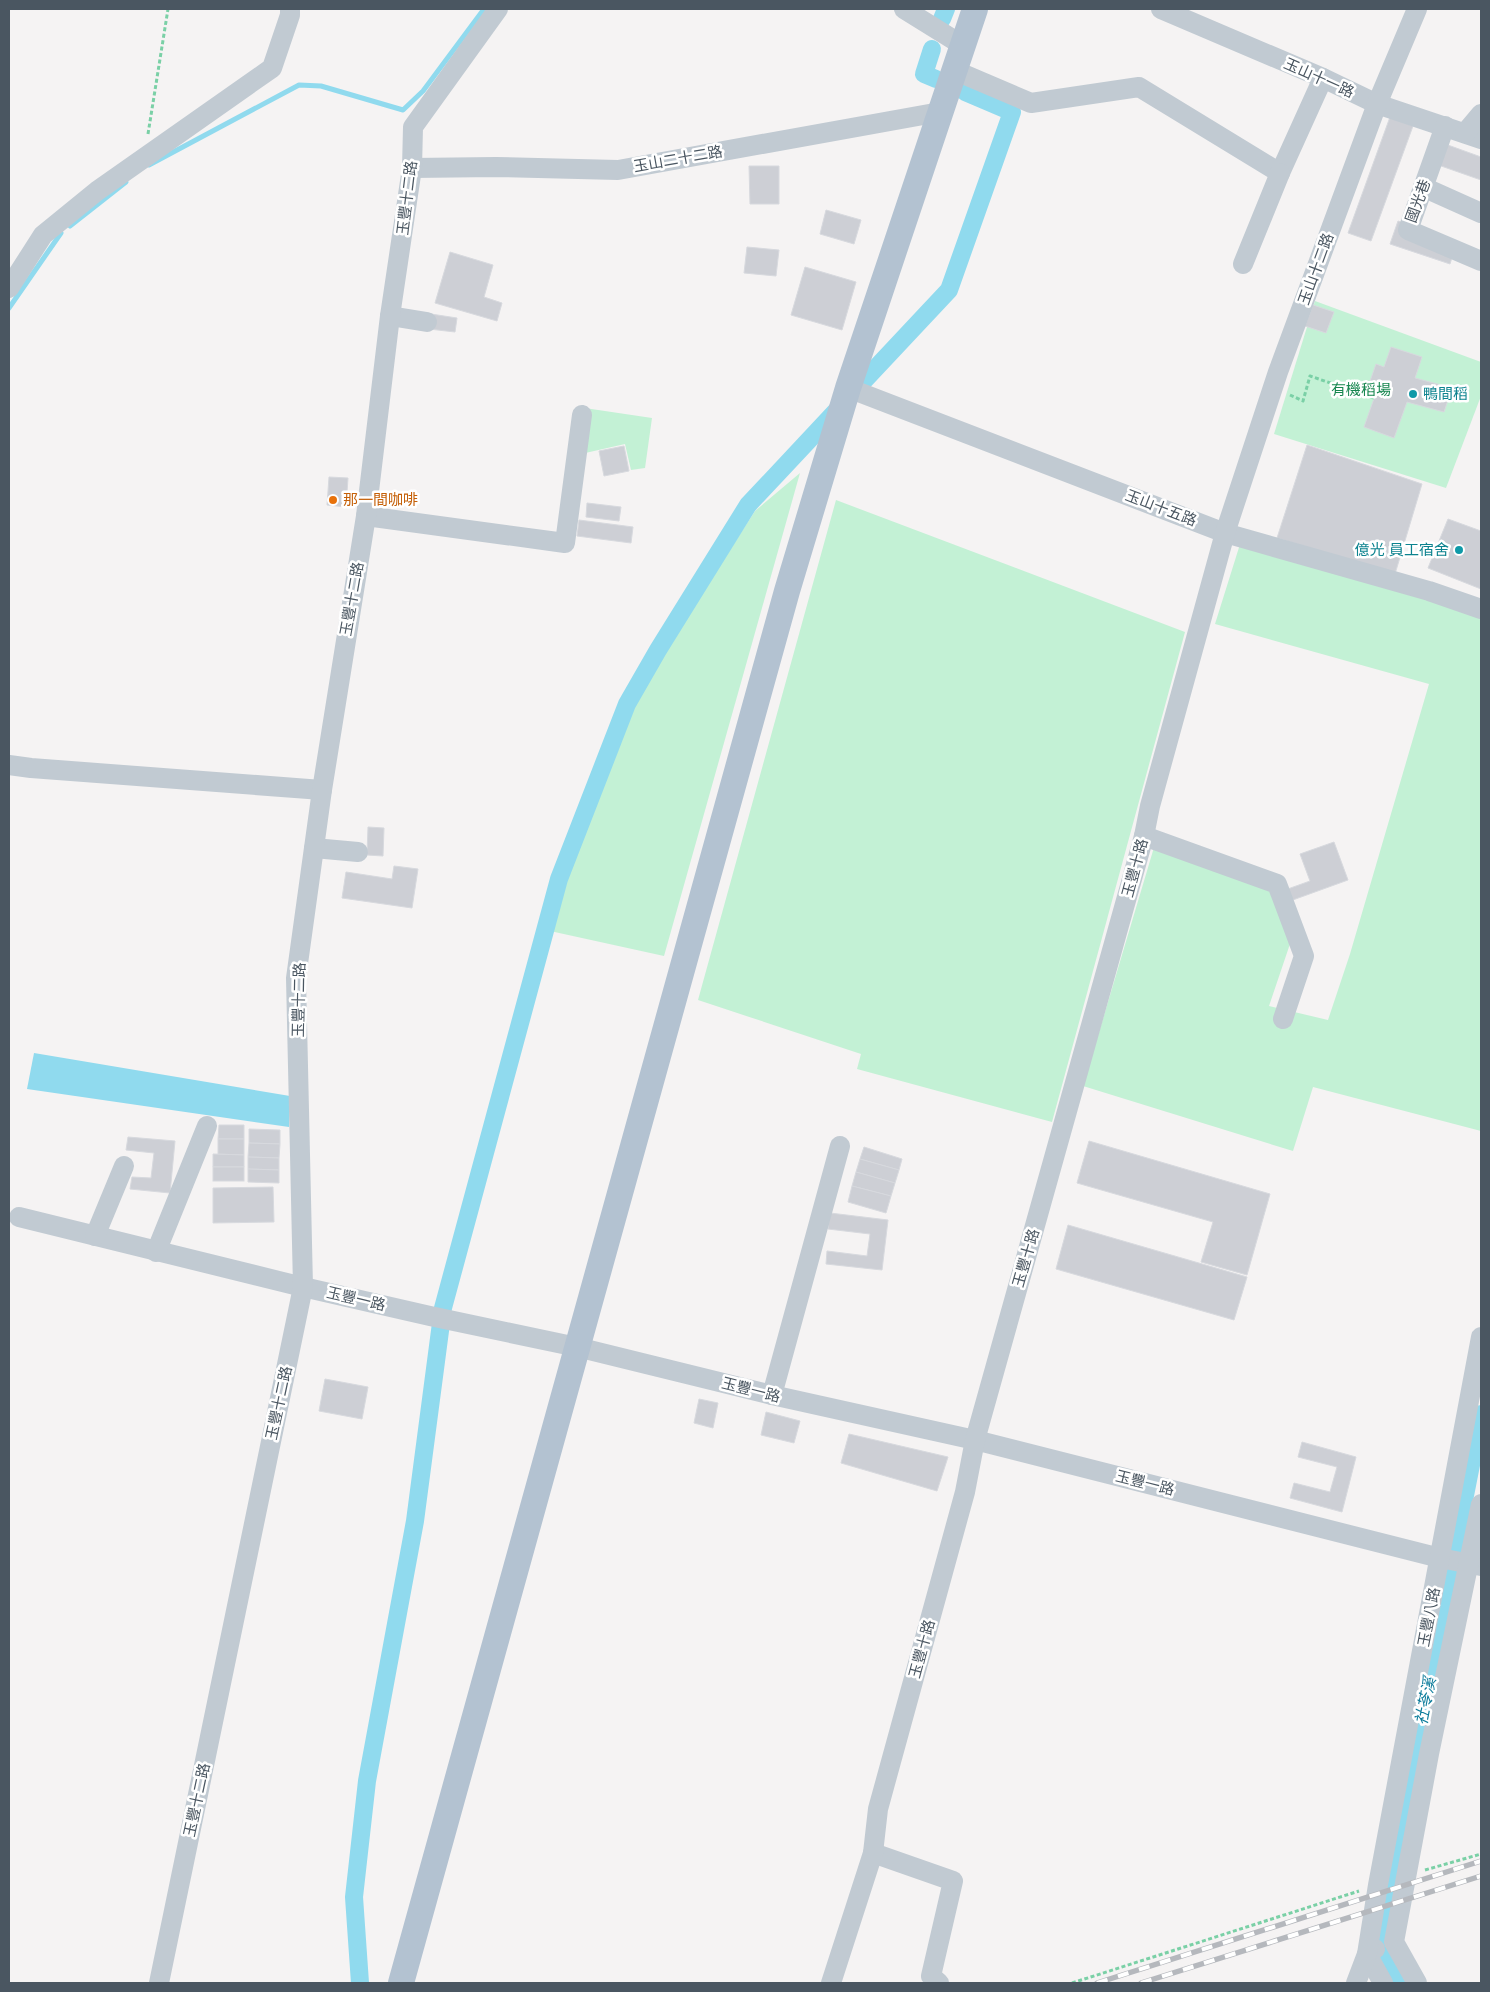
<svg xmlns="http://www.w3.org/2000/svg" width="1490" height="1992" font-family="Arial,'Noto Sans TC',sans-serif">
	<rect width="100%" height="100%" fill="#f5f3f3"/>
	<g fill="#c3f1d5">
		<polygon points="1315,301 1481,362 1481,396 1446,488 1274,434"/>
		<polygon points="578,407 652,418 645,468 631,470 625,444 572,456"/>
		<polygon points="800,473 664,956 550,931 567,874 638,692 755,511"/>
		<polygon points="836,500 1185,632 1052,1122 857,1069 861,1054 698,1000"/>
		<polygon points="1241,541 1481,613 1481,1131 1313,1087 1293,1151 1083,1086 1155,844 1266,873 1292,938 1269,1006 1328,1020 1350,954 1429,684 1215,624"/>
	</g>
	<polygon fill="#90daee" points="34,1053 290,1096 289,1127 27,1089"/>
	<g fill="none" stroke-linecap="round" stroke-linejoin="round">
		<g stroke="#90daee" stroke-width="5">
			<polyline points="149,165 299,85 321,86 403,110 423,91 484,9"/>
			<polyline points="70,226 126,182"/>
			<polyline points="9,308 61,233"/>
		</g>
		<g stroke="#90daee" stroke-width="18">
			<polyline points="942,19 946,9"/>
			<polyline points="932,49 924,74 936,79"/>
			<polyline points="858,387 949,290 1012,112 965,92"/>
			<polyline points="360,1983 354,1897 367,1781 415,1521 443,1308 559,879 627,704 658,650 748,505 838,409"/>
			<polyline points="1403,1983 1378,1938 1481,1414"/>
		</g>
	</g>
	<g fill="#cdcfd5" stroke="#d7d9de">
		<polygon points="1390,117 1413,126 1371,241 1348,233"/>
		<polygon points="1434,140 1481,157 1481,180 1427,161"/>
		<polygon points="749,166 779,166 779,204 750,204"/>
		<polygon points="826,210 861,220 854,244 820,234"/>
		<polygon points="1398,221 1457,241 1450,264 1390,244"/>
		<polygon points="747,247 779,250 776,276 744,273"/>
		<polygon points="450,252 493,265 484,297 502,303 497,321 435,303"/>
		<polygon points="805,267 856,282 842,330 791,315"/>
		<polygon points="1313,305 1334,312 1326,333 1305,326"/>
		<polygon points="431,314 457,318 455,332 429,329"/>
		<polygon points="1391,347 1422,357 1415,378 1452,388 1444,412 1407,402 1394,438 1364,427 1377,390 1368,387 1376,364 1384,367"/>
		<polygon points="1307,445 1422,484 1395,574 1277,538"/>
		<polygon points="624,446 629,471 604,476 599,451"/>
		<polygon points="329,477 348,478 346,507 327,505"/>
		<polygon points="587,503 621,507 619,521 586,517"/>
		<polygon points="1448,519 1481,531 1481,589 1428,568"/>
		<polygon points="579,520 633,527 631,543 577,536"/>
		<polygon points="368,827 384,828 383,856 367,855"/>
		<polygon points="1334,842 1348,880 1290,901 1285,890 1310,881 1300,854"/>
		<polygon points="394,866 418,869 412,908 342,898 346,872 392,879"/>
		<polygon points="219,1125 244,1125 244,1139 218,1139"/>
		<polygon points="249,1129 280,1130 280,1144 249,1143"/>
		<polygon points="128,1137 175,1141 170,1193 130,1189 132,1177 151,1178 154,1153 126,1150"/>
		<polygon points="218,1139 244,1139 244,1155 218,1154"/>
		<polygon points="1089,1141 1270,1194 1247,1275 1201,1262 1213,1222 1077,1183"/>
		<polygon points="249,1143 280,1144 279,1158 248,1157"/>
		<polygon points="864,1147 902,1159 899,1170 860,1159"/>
		<polygon points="213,1154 244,1155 244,1167 213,1167"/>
		<polygon points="248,1157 279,1158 279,1170 248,1169"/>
		<polygon points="860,1159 899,1170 895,1183 856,1172"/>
		<rect x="213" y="1167" width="31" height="14"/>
		<polygon points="248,1169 279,1170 279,1183 248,1182"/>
		<polygon points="856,1172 895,1183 891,1196 852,1186"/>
		<polygon points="852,1186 891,1196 886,1213 848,1202"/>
		<polygon points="273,1187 274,1222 213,1223 213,1188"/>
		<polygon points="830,1213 888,1220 882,1270 826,1264 827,1251 867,1256 870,1234 828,1229"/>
		<polygon points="1068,1225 1247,1277 1234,1320 1056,1269"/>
		<polygon points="325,1379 368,1387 362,1419 319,1411"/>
		<polygon points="699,1399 718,1403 713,1428 694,1423"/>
		<polygon points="766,1412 800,1421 794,1443 761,1435"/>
		<polygon points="849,1434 948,1457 937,1491 841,1463"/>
		<polygon points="1302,1442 1356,1457 1342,1512 1290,1498 1294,1483 1330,1492 1337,1467 1298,1457"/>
	</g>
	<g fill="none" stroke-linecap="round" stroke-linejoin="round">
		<g stroke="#7ad0a6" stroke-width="3" stroke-dasharray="4 2.5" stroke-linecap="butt">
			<polyline points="148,134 168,9"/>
			<polyline points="1290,395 1303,401 1310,376 1374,398"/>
			<polyline points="1425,1870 1481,1854"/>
			<polyline points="1072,1983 1359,1891"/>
		</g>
		<g stroke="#c1cad2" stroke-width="20">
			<polyline points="904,9 962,45"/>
			<polyline points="1161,9 1323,78 1377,104 1481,139"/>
			<polyline points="956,71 1031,103 1139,87 1280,173 1323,78"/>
			<polyline points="1445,126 1408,230 1481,261"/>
			<polyline points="1465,133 1481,114"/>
			<polyline points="412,168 496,167 618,170 940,112"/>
			<polyline points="1423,187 1481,213"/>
			<polyline points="1243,264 1280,173"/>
			<polyline points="9,288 43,235 97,191 272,68 290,15 290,9"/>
			<polyline points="390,316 427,322"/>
			<polyline points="848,388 1225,533 1429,591 1481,609"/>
			<polyline points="366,516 565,543 582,415"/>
			<polyline points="9,765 31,768 322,790"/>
			<polyline points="1144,836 1277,884 1304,956 1283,1019"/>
			<polyline points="314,848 358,852"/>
			<polyline points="19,1217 303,1287 430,1316 577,1347 772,1395 975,1440 1440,1558 1481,1566"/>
			<polyline points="95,1236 124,1166"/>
			<polyline points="156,1252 207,1126"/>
			<polyline points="772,1395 840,1146"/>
			<polyline points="873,1853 953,1881 931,1976 939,1983"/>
			<polyline points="1375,1949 1367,1954 1383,1983"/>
			<polyline points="159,1983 303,1287 296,978 322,790 366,516 390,316 412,168 413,127 498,9"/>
			<polyline points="831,1983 873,1853 878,1809 965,1492 975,1440 1144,836 1150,806 1225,533 1278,372 1377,104 1417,9"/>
			<polyline points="1356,1983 1367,1954 1378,1885 1481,1337"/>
			<polyline points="1417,1983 1394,1942 1429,1754 1481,1504"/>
		</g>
		<polyline stroke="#b3c2d1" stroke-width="26" points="401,1983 787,591 848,388 975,9"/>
		<defs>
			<g id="rail">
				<polyline points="1097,1983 1481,1861"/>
				<polyline points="1141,1983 1481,1876"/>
			</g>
		</defs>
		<use href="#rail" stroke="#b5b8bd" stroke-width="5.5"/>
		<use href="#rail" stroke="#fff" stroke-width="4" stroke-dasharray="11" stroke-linecap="butt"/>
	</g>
	<g fill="#0f9aa8" stroke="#fff" stroke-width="2">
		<circle cx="1413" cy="394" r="5"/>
		<circle cx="1459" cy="550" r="5"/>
	</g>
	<circle fill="#e8710a" stroke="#fff" stroke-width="2" cx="333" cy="500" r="5"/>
	<g text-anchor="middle" stroke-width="5" stroke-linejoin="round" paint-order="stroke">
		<g font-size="15" fill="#4a5661" stroke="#fff">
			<text transform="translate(1319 78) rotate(24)" y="5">玉山十一路</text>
			<text transform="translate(678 159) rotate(-10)" y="5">玉山二十二路</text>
			<text transform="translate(407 198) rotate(-83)" y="5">玉豐十二路</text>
			<text transform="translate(1418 201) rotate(-70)" y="5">國光巷</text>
			<text transform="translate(1316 269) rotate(-70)" y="5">玉山十二路</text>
			<text transform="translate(1161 508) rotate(21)" y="5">玉山十五路</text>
			<text transform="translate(352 599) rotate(-80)" y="5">玉豐十二路</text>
			<text transform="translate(1135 868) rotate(-75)" y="5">玉豐十路</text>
			<text transform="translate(299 1000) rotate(-89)" y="5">玉豐十二路</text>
			<text transform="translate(1026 1258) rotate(-74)" y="5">玉豐十路</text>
			<text transform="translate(356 1299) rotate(13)" y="5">玉豐一路</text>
			<text transform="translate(751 1390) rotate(14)" y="5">玉豐一路</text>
			<text transform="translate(279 1403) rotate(-78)" y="5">玉豐十二路</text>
			<text transform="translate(1145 1483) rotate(14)" y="5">玉豐一路</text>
			<text transform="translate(1429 1617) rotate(-79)" y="5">玉豐八路</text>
			<text transform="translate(922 1649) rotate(-75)" y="5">玉豐十路</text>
			<text transform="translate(197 1800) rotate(-78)" y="5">玉豐十二路</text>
		</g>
		<g font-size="15" fill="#17864f" stroke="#fff">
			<text x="1361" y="395">有機稻場</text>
		</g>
		<g font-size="15" fill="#0d838f" stroke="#fff" text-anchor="start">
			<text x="1423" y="399">鴨間稻</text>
			<text x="1449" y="555" text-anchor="end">億光 員工宿舍</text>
		</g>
		<g font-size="15" fill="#c56008" stroke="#fff" text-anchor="start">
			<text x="343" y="505">那一間咖啡</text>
		</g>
		<g font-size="16" font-style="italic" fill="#0c7c9b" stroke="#fff">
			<text transform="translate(1425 1701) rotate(-79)" y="6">社苓溪</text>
		</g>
	</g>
	<rect width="1490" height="1992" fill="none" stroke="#4a5661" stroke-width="20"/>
</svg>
